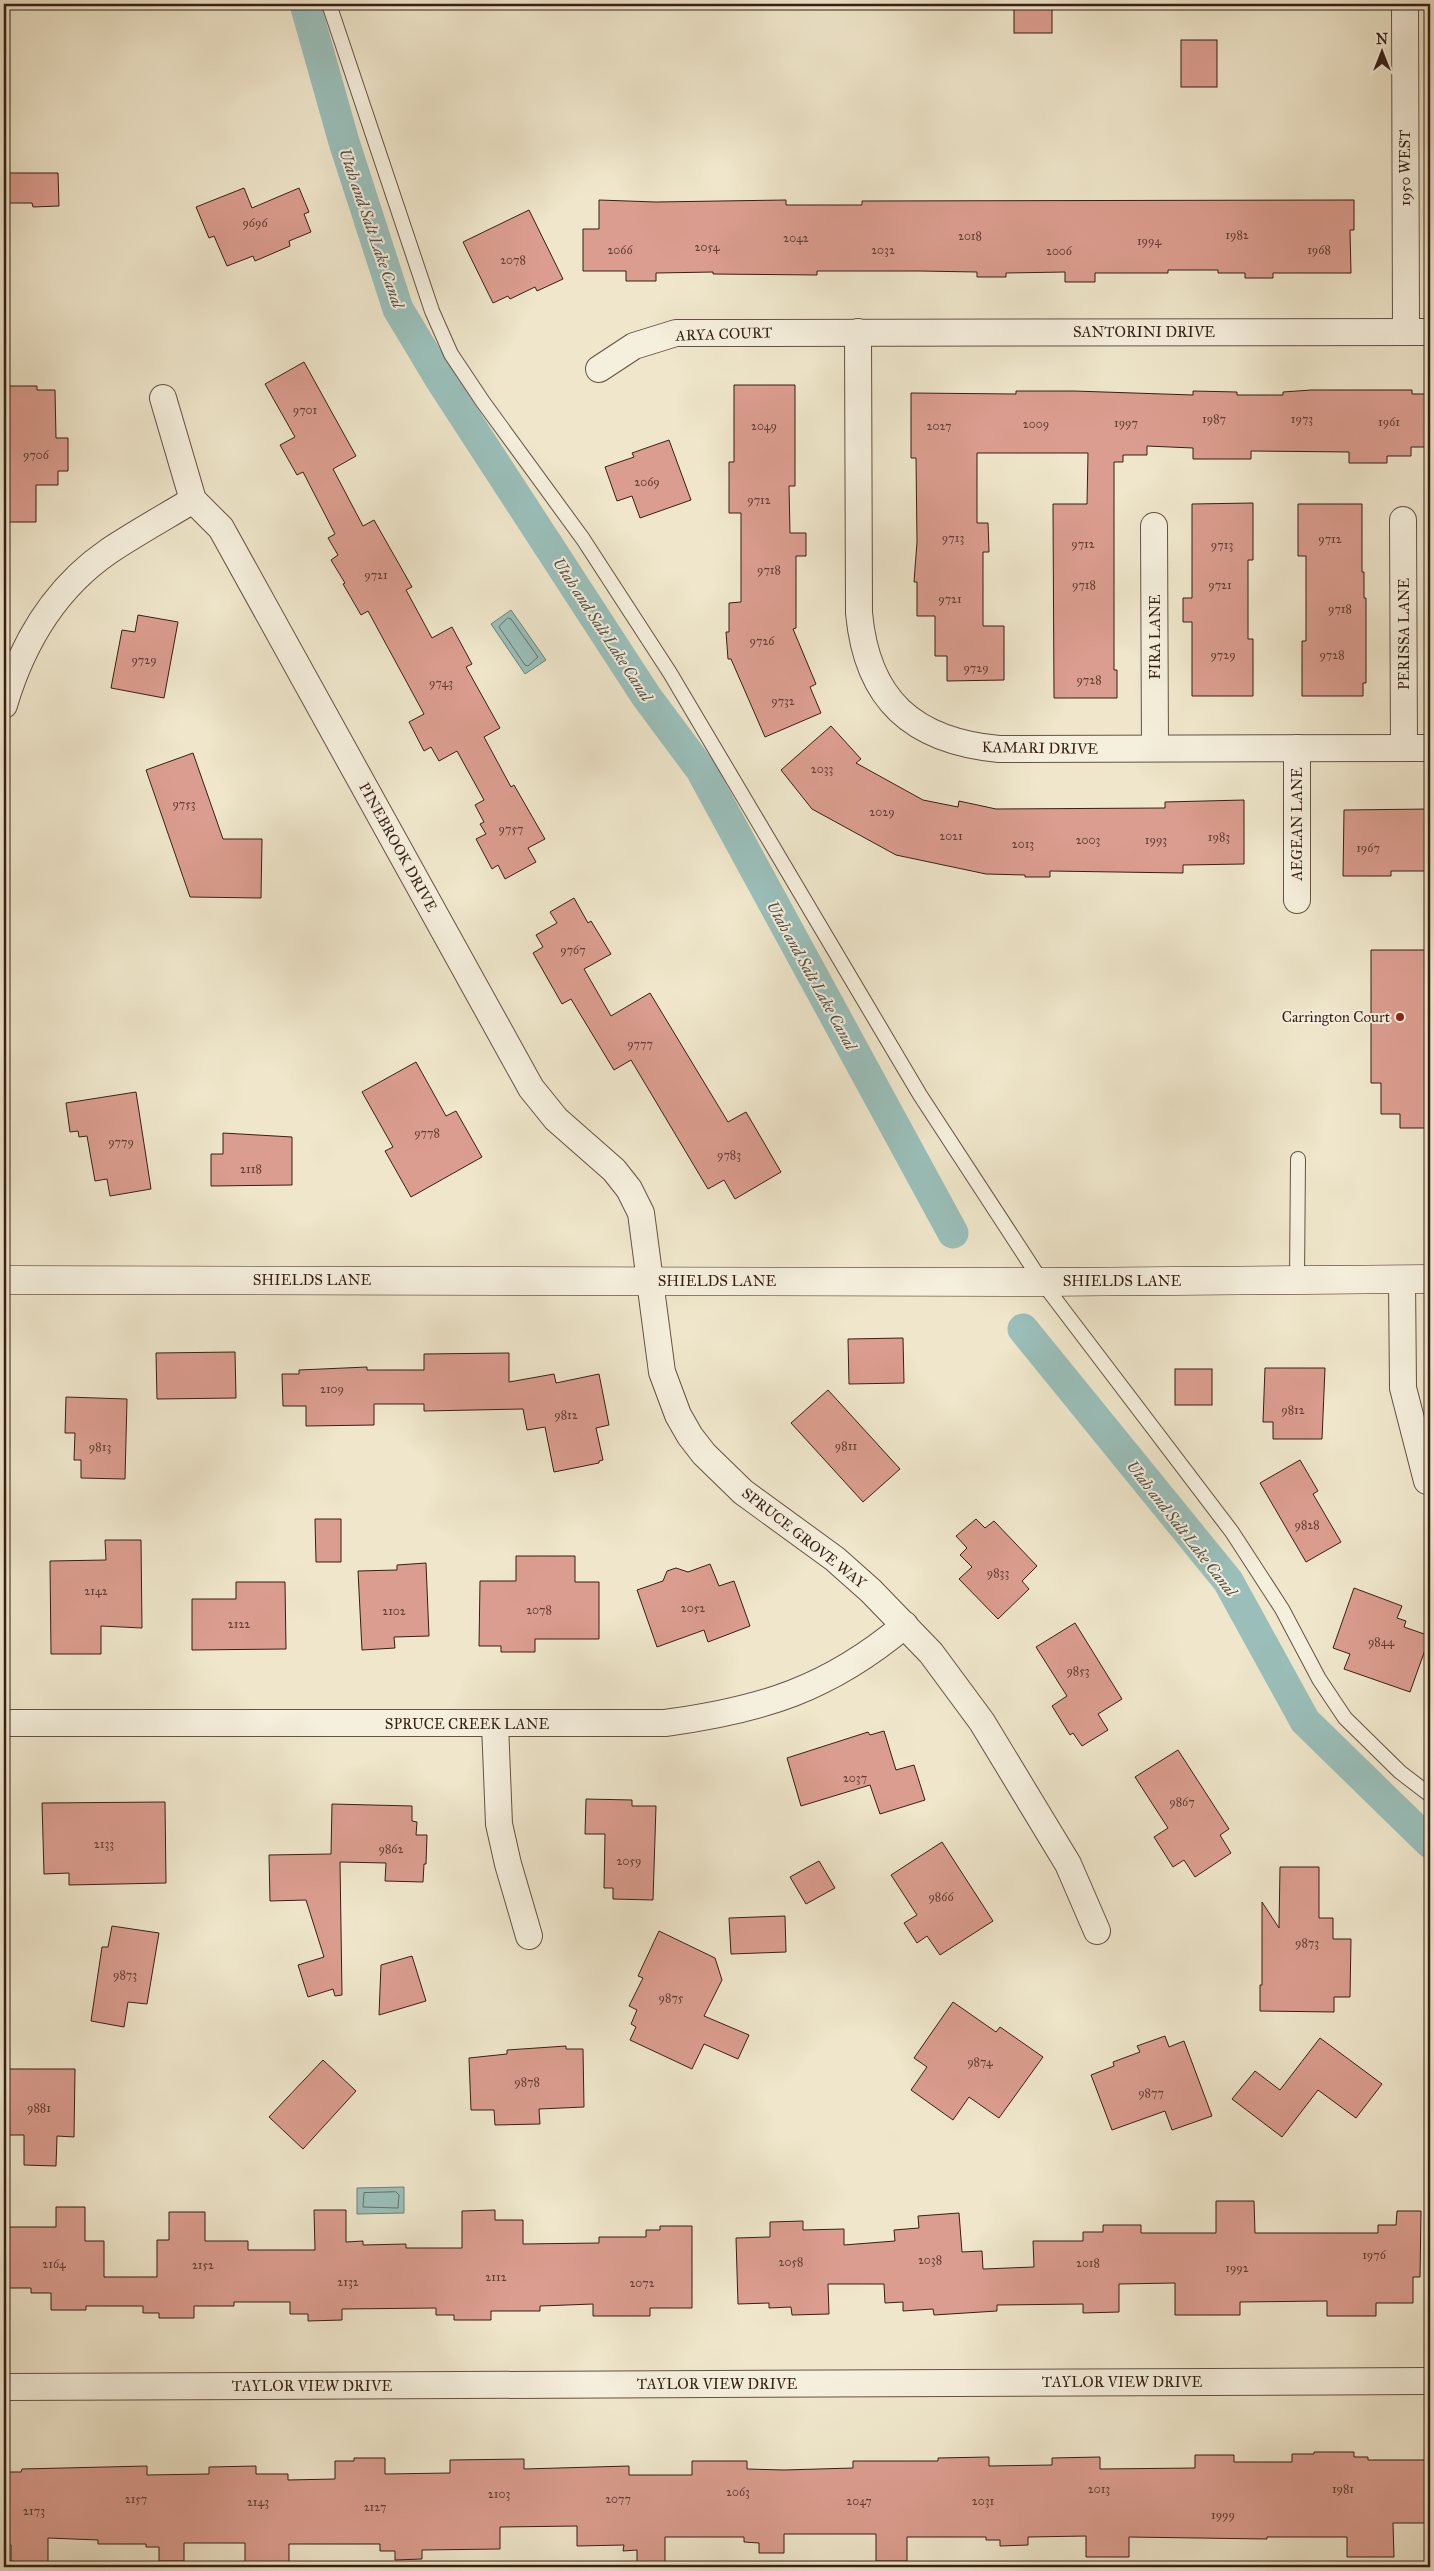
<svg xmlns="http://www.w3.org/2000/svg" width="1434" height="2571" font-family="'IM FELL Great Primer',serif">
	<rect width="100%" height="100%" fill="#efe6cb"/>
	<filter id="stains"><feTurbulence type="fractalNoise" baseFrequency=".004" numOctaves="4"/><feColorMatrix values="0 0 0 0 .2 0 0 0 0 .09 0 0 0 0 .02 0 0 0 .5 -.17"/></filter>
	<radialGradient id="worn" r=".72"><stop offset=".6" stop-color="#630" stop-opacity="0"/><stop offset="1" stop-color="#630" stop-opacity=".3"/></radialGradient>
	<g fill="#9abfba" stroke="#727f78">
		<polygon points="511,610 546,660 525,674 491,624"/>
		<polygon points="404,2187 404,2213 357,2214 357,2188"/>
	</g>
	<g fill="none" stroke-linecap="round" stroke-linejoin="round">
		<g stroke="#686f68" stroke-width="1">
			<polygon points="508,618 511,619 538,657 528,666 525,665 499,627"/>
			<polygon points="396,2192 399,2195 398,2208 363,2207 364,2193"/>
		</g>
		<g stroke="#9abfba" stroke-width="31">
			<polyline points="305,4 344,142 398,309 440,379 646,696 701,770 953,1233"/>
			<polyline points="1023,1329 1228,1581 1305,1721 1430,1843"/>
		</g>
	</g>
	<g fill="#db9d8f" stroke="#371f16">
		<rect x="1014" y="4" width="38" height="29"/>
		<rect x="1181" y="40" width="36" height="47"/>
		<polygon points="5,173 58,173 59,206 33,207 32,203 5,203"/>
		<polygon points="244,188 252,208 299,188 309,212 304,214 311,232 289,241 290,246 255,261 253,256 227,266 214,236 209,238 196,207"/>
		<polygon points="599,200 656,202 786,200 786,205 862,205 862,201 1354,200 1354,230 1350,230 1351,273 1273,273 1273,278 1245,278 1245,273 1218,273 1218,270 1168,270 1168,273 1095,273 1095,282 1065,282 1065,272 1006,273 1006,277 977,277 977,272 920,271 817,271 817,275 713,274 713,272 656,273 656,281 626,281 626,271 583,271 583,229 599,229"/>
		<polygon points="529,210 563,279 537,291 535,287 510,299 508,296 493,303 463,242"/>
		<polygon points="304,362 356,456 333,469 363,526 374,520 412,587 406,590 432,638 452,627 472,664 466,667 500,728 484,737 511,787 514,785 545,839 528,848 536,862 505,879 498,865 492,869 476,839 486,834 480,824 484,822 475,805 484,800 457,751 439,761 431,747 424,751 409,722 424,714 368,611 361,615 343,584 345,583 331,560 338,555 328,538 335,534 303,472 297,475 280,445 295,437 265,384"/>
		<polygon points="734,385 795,385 795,486 789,486 790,533 806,533 806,556 796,556 796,628 793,629 816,684 810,687 821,713 765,737 731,659 728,659 726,632 729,632 729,603 741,602 741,513 729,513 729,462 734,462"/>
		<polygon points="4,386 37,386 37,390 55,390 56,438 68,438 68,471 58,471 58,485 36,485 36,522 4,522"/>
		<polygon points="1311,390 1412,390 1412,394 1429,394 1429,447 1411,447 1411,456 1387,456 1387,463 1349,463 1349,452 1251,451 1251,459 1193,459 1193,448 1147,446 1147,455 1123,455 1123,462 1114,462 1114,670 1117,670 1117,698 1054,698 1053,504 1087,504 1088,453 977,453 977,523 988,523 989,552 983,552 983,626 1004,626 1004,680 947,681 947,656 935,656 935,616 917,616 917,582 914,582 917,542 916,458 911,458 911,393 1016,394 1016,391 1074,391 1193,395 1193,391 1237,392 1237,395 1283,395 1283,392"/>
		<polygon points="669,440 691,500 640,518 632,496 617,501 605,467 634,457 632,453"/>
		<polygon points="1253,503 1253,560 1248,560 1248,639 1253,639 1253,696 1192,696 1192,622 1183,622 1183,598 1192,598 1192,504"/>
		<polygon points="1298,504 1362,504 1362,572 1364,572 1364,598 1366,598 1366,683 1363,683 1363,696 1302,696 1302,641 1306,641 1306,556 1298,556"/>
		<polygon points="138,615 178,622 164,698 111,688 122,630 135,632"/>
		<polygon points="831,726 861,759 856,763 923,800 958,807 959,801 996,809 1165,808 1165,802 1244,800 1244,864 1183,865 1183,873 1050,871 1050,877 1025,877 1025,875 986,874 896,855 812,809 781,770"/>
		<polygon points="193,753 223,839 262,839 261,898 190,897 146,770"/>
		<polygon points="1430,809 1430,871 1391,871 1391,876 1343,876 1344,810"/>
		<polygon points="574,898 588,923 591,921 611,954 584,969 611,1016 650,993 728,1122 746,1112 781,1172 735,1199 724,1180 708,1189 631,1060 614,1070 571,999 562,1004 533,953 543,947 536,935 557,923 550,912"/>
		<polygon points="1371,950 1430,950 1430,1128 1400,1128 1400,1114 1381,1114 1381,1083 1371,1083"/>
		<polygon points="416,1062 446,1116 456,1111 482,1157 411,1197 385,1151 393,1147 362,1092"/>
		<polygon points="136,1092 151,1189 110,1196 107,1179 95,1181 87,1136 79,1137 78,1131 70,1132 66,1103"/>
		<polygon points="223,1133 292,1137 292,1185 211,1186 211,1154 223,1154"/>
		<polygon points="903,1338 904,1383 849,1384 848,1339"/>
		<polygon points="235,1352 236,1398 157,1399 156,1353"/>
		<polygon points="509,1353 509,1382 554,1374 556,1383 599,1374 609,1425 596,1428 603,1460 599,1461 599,1463 554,1472 545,1427 527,1430 523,1409 424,1411 424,1404 374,1404 374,1425 306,1426 306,1406 283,1406 282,1374 299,1374 299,1370 367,1367 367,1370 424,1370 424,1354"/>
		<polygon points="1265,1368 1325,1368 1322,1439 1273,1439 1273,1422 1263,1422"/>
		<rect x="1175" y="1369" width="37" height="36"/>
		<polygon points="828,1390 900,1469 863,1502 791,1423"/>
		<polygon points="66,1397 127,1399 125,1479 81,1478 81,1460 74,1460 75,1433 65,1433"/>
		<polygon points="1300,1460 1318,1491 1313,1494 1341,1542 1306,1562 1260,1483"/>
		<polygon points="315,1519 341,1519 341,1562 316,1562"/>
		<polygon points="976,1519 985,1528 994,1521 1037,1566 1022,1581 1029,1589 998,1619 959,1579 972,1567 960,1555 967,1548 956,1536"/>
		<polygon points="105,1540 141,1540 142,1628 101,1626 101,1654 51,1654 50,1561 106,1560"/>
		<polygon points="516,1556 575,1556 575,1582 599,1582 599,1639 535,1639 535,1652 501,1652 501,1646 479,1646 480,1581 516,1581"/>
		<polygon points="426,1563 429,1636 394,1637 395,1648 362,1650 358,1571 397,1570 397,1565"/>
		<polygon points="710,1564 719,1586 734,1581 750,1626 708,1642 704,1630 657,1647 637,1590 663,1581 667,1571 676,1568 688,1572"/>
		<polygon points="236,1582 285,1582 286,1649 192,1650 192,1599 236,1599"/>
		<polygon points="1354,1588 1402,1606 1397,1618 1406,1621 1404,1627 1430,1636 1410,1692 1344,1669 1350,1654 1333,1648"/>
		<polygon points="1075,1623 1122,1699 1098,1714 1108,1730 1082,1746 1073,1733 1070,1735 1052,1706 1067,1696 1036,1647"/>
		<polygon points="884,1731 896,1770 914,1765 925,1800 880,1814 870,1785 801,1806 787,1758 868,1732 870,1735"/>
		<polygon points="1178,1750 1229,1829 1220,1835 1231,1853 1195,1877 1184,1860 1173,1867 1154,1837 1168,1828 1135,1777"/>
		<polygon points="586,1799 632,1800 632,1806 656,1806 653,1900 613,1899 613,1888 604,1888 605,1834 585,1834"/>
		<polygon points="165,1802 166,1883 69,1885 69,1873 44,1874 42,1803"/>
		<polygon points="332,1804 412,1806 412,1821 417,1822 416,1835 427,1835 426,1864 424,1864 423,1882 385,1881 386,1863 340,1862 342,1995 335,1996 333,1989 308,1997 298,1965 324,1957 306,1900 270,1901 269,1855 331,1854"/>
		<polygon points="942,1842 993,1921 940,1955 927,1936 917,1943 904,1923 917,1915 891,1875"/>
		<polygon points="819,1861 835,1888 806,1904 790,1877"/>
		<polygon points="1280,1867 1319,1867 1319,1918 1333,1918 1333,1939 1351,1939 1350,1997 1334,1997 1334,2012 1260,2011 1260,1985 1262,1985 1262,1902 1279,1928"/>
		<polygon points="785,1916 786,1952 731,1954 729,1918"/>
		<polygon points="112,1926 159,1933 147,2004 128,2002 124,2027 91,2021 102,1947 108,1947"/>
		<polygon points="659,1931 715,1958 722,1980 704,2016 749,2035 738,2059 704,2044 692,2069 630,2040 636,2027 631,2024 637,2010 629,2006 643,1978 638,1976"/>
		<polygon points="412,1956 426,2001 379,2015 381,1965"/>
		<polygon points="953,2002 996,2032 1000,2027 1043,2057 999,2118 969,2097 953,2120 911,2090 927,2067 914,2058"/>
		<polygon points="1165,2036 1169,2047 1184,2041 1212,2116 1172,2130 1165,2111 1112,2130 1091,2075 1114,2066 1113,2062 1140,2052 1137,2046"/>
		<polygon points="1320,2038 1382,2084 1356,2118 1318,2090 1282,2137 1232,2099 1255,2071 1280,2090"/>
		<polygon points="566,2046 566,2049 583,2049 584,2107 539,2109 540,2124 495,2125 494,2110 471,2110 469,2058 507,2054 507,2050"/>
		<polygon points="323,2060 356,2091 303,2149 269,2117"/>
		<polygon points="4,2069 75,2069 74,2137 57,2136 56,2166 24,2165 24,2135 4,2135"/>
		<polygon points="1216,2201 1254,2201 1255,2233 1378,2233 1378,2225 1396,2225 1397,2211 1421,2211 1420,2277 1413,2277 1413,2303 1376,2303 1376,2316 1327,2316 1327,2301 1240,2302 1240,2315 1175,2315 1175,2283 1119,2284 1119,2312 1083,2313 1083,2304 997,2305 997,2311 934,2315 933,2309 903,2311 903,2302 885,2303 884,2284 828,2284 829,2314 792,2315 791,2307 769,2308 769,2303 738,2304 736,2238 770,2237 770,2222 803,2221 803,2230 844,2229 844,2245 895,2241 894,2230 919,2228 918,2216 959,2213 962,2252 982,2251 983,2269 1034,2267 1033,2241 1083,2241 1083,2232 1103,2232 1103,2225 1141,2225 1141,2233 1216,2233"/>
		<polygon points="56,2207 85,2207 85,2241 104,2241 104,2277 157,2277 157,2240 169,2240 169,2212 205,2212 205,2241 248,2241 248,2250 315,2250 314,2210 346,2210 346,2242 363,2241 363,2245 406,2244 406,2248 462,2248 462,2211 495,2210 495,2220 523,2220 523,2244 599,2243 599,2237 646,2237 646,2230 660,2230 660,2226 692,2226 692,2308 650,2308 650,2316 593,2316 593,2304 540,2306 540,2311 491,2311 491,2320 454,2320 454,2315 436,2315 436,2308 342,2309 342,2320 308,2321 308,2314 290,2314 290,2302 234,2302 234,2306 194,2306 194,2318 159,2318 159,2313 143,2313 143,2306 86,2306 86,2310 51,2310 51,2293 31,2293 31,2288 4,2288 4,2227 56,2227"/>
		<polygon points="1314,2452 1354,2452 1354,2457 1368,2457 1368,2460 1430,2460 1430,2523 1393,2523 1394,2557 1347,2557 1347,2537 1267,2537 1267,2539 1129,2537 1129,2557 1086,2557 1086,2536 1028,2537 1028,2545 1000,2546 1000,2540 986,2540 986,2537 907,2537 907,2561 876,2561 876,2534 784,2534 784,2553 759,2553 759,2543 744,2542 744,2537 665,2537 665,2567 637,2567 637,2550 623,2551 624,2545 577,2546 577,2526 500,2527 500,2549 422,2550 422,2559 395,2560 395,2551 380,2551 380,2544 289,2544 289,2564 245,2564 245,2543 184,2543 184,2561 159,2561 159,2547 146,2547 146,2544 98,2544 98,2540 48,2538 48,2565 11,2565 11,2545 4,2545 4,2472 21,2472 22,2469 147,2466 147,2475 209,2474 209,2467 256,2466 256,2474 288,2474 288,2480 335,2479 335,2461 354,2461 354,2458 385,2458 385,2474 450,2473 450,2460 524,2459 524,2469 629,2466 629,2475 692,2475 692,2461 747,2461 747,2469 784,2470 853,2468 853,2461 938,2461 938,2458 989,2457 989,2466 1052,2465 1052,2458 1100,2457 1100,2469 1195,2468 1195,2455 1234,2455 1234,2462 1292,2462 1292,2454 1314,2454"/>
	</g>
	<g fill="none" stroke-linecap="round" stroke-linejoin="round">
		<defs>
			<g id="service">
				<polyline points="329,4 432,311 451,354 483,402 583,539 670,673 920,1095 1042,1282 1232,1532 1282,1609 1319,1679 1345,1718 1400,1772 1430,1795"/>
				<polyline points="1297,1280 1298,1159"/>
			</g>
			<g id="minor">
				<polyline points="1405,4 1406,332"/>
				<path d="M858,332L859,613C867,700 913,741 999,749L1430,748"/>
				<polyline points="599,369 634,346 676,333 1430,332"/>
				<polyline points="163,398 193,500 221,528 531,1088 556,1119 614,1170 629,1189 641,1213 662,1372 678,1415 690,1436 704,1454 743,1492 835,1559 871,1591 931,1653 982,1722 1068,1864 1097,1931"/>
				<polyline points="1403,520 1404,748"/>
				<polyline points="1154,526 1155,748"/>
				<path d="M4,705C22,644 55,588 109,551C136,533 165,517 193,500"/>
				<polyline points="1297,748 1297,900"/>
				<polyline points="1402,1279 1403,1388 1427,1481"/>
				<path d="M4,1723H665C762,1710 829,1689 905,1625"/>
				<polyline points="495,1724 499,1824 508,1864 529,1936"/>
				<polyline points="4,2387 1430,2381"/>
			</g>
			<polyline id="secondary" points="4,1280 1042,1282 1430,1279"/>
		</defs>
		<use href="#service" stroke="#655143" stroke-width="16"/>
		<use href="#minor" stroke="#655143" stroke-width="28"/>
		<use href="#secondary" stroke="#371f16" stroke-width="29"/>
		<use href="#service" stroke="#f5efdd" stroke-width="14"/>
		<use href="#minor" stroke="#f5efdd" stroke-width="26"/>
		<use href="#secondary" stroke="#f5efdd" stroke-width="28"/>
	</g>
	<circle fill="#8f2418" stroke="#f5efdd" stroke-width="2" cx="1400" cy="1017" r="5"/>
	<g text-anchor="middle" stroke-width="4" stroke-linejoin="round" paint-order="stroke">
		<g font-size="12" fill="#603e34">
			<text x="255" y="227">9696</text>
			<text x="1237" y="239">1982</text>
			<text x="970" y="240">2018</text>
			<text x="796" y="242">2042</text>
			<text x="1149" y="245">1994</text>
			<text x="707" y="251">2054</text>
			<text x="620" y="254">2066</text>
			<text x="883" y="254">2032</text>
			<text x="1319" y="254">1968</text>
			<text x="1059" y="255">2006</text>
			<text x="513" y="264">2078</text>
			<text x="305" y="414">9701</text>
			<text x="1214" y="423">1987</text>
			<text x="1302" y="423">1973</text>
			<text x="1389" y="426">1961</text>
			<text x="1126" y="427">1997</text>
			<text x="1036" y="428">2009</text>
			<text x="764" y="430">2049</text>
			<text x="939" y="430">2027</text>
			<text x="36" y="459">9706</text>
			<text x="647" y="486">2069</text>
			<text x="759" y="504">9712</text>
			<text x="953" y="542">9713</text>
			<text x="1330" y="543">9712</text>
			<text x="1083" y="548">9712</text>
			<text x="1222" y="549">9713</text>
			<text x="769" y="574">9718</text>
			<text x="376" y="579">9721</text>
			<text x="1084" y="589">9718</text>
			<text x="1220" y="589">9721</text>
			<text x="950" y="603">9721</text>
			<text x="1340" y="613">9718</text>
			<text x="762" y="645">9726</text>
			<text x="1223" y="659">9729</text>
			<text x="1332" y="659">9728</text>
			<text x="144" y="664">9729</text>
			<text x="976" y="672">9729</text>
			<text x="1089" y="684">9728</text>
			<text x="441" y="687">9743</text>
			<text x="783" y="705">9732</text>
			<text x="822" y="773">2033</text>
			<text x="184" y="808">9753</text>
			<text x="882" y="816">2029</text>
			<text x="511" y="833">9757</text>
			<text x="951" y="840">2021</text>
			<text x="1219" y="841">1983</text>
			<text x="1088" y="844">2003</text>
			<text x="1156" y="844">1993</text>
			<text x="1023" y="848">2013</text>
			<text x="1368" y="852">1967</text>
			<text x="573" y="954">9767</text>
			<text x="640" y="1048">9777</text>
			<text x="427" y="1137">9778</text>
			<text x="121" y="1146">9779</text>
			<text x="729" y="1159">9783</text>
			<text x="251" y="1173">2118</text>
			<text x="332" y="1393">2109</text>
			<text x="1293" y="1414">9812</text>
			<text x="566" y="1419">9812</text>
			<text x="846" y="1450">9811</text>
			<text x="100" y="1451">9813</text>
			<text x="1307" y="1529">9828</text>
			<text x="998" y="1577">9833</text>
			<text x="96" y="1595">2142</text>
			<text x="693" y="1612">2052</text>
			<text x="539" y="1614">2078</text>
			<text x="394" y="1615">2102</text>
			<text x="239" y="1628">2122</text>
			<text x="1381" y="1646">9844</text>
			<text x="1078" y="1675">9853</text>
			<text x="855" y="1782">2037</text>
			<text x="1182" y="1806">9867</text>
			<text x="104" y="1848">2133</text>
			<text x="391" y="1853">9862</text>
			<text x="629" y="1865">2059</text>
			<text x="941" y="1901">9866</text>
			<text x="1307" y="1947">9873</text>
			<text x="125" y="1979">9873</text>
			<text x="671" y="2002">9875</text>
			<text x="980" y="2066">9874</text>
			<text x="527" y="2086">9878</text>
			<text x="1151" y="2097">9877</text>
			<text x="39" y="2112">9881</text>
			<text x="1374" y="2259">1976</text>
			<text x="930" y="2264">2038</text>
			<text x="791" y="2266">2058</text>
			<text x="1088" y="2267">2018</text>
			<text x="54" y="2268">2164</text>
			<text x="203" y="2269">2152</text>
			<text x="1237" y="2272">1992</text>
			<text x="496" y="2281">2112</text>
			<text x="348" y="2286">2132</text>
			<text x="642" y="2287">2072</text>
			<text x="1099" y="2493">2013</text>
			<text x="1343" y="2493">1981</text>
			<text x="738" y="2496">2063</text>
			<text x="499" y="2498">2103</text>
			<text x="136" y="2503">2157</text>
			<text x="618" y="2503">2077</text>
			<text x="859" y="2505">2047</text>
			<text x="983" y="2505">2031</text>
			<text x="258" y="2506">2143</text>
			<text x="375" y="2511">2127</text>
			<text x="34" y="2515">2173</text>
			<text x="1223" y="2519">1999</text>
		</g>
		<g font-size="15" fill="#371f16" stroke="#f5efdd">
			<text transform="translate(1405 168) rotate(-90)" y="5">1950 WEST</text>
			<text x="1144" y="337">SANTORINI DRIVE</text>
			<text transform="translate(724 334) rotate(-2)" y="5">ARYA COURT</text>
			<text transform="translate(1404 634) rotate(-90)" y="5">PERISSA LANE</text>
			<text transform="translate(1155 637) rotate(-90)" y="5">FIRA LANE</text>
			<text transform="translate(1040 748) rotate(1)" y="5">KAMARI DRIVE</text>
			<text transform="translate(1297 824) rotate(-90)" y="5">AEGEAN LANE</text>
			<text transform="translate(398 847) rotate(61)" y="5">PINEBROOK DRIVE</text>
			<text x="312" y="1285">SHIELDS LANE</text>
			<text x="717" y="1286">SHIELDS LANE</text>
			<text x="1122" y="1286">SHIELDS LANE</text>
			<text transform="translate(804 1538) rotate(38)" y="5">SPRUCE GROVE WAY</text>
			<text x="467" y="1729">SPRUCE CREEK LANE</text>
			<text x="1122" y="2387">TAYLOR VIEW DRIVE</text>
			<text x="717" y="2389">TAYLOR VIEW DRIVE</text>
			<text x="312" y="2391">TAYLOR VIEW DRIVE</text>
		</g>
		<g font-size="15" fill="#371f16" stroke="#f5efdd" text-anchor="end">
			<text x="1390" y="1022">Carrington Court</text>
		</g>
		<g font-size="16" font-style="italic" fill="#554f47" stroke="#f5efdd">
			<text transform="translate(372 228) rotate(71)" y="6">Utah and Salt Lake Canal</text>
			<text transform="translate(603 629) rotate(57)" y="6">Utah and Salt Lake Canal</text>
			<text transform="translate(812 975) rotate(61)" y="6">Utah and Salt Lake Canal</text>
			<text transform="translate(1182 1528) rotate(52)" y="6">Utah and Salt Lake Canal</text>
		</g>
	</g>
	<rect width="1434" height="2571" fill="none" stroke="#efe6cb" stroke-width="20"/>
	<rect x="5" y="5" width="1424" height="2561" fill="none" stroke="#371f16" stroke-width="2.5"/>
	<rect x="10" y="10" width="1414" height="2551" fill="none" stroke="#371f16"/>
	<g transform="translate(1382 52)" stroke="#f5efdd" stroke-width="4" paint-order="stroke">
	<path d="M0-4L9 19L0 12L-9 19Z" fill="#371f16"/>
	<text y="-8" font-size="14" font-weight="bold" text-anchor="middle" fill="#371f16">N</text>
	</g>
	<rect width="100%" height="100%" filter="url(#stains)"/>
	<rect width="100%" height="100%" fill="url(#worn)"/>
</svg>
